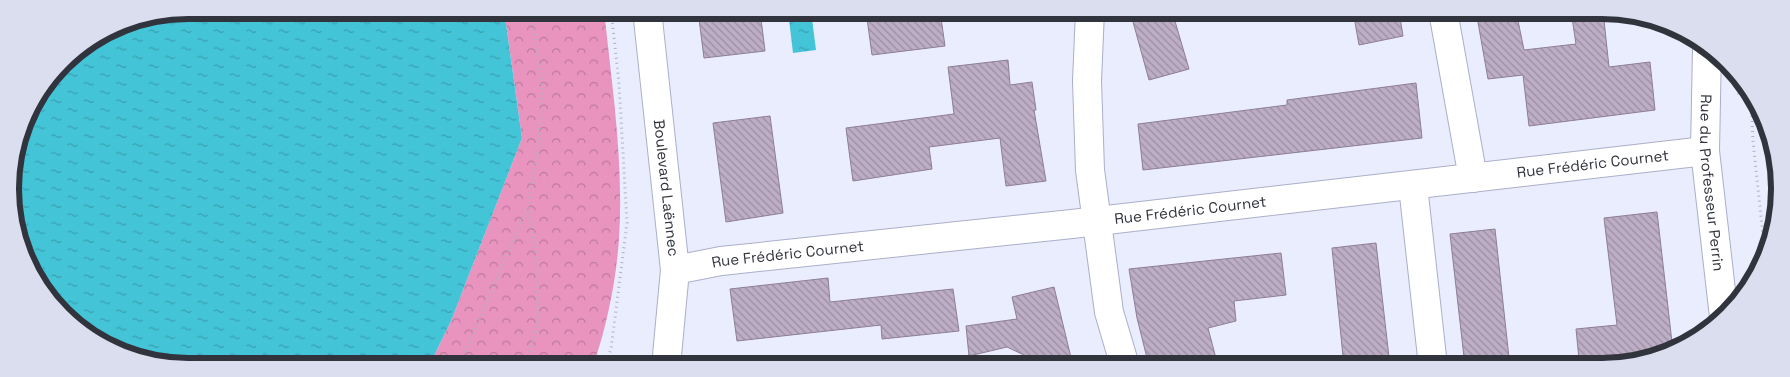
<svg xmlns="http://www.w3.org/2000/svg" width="1790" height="377" font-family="'Space Grotesk',sans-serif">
	<defs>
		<pattern id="forest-crowns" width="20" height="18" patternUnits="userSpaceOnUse" patternTransform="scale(1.25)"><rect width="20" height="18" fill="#e894bf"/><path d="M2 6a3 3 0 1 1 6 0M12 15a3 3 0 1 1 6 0" fill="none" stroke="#bd799c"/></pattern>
		<pattern id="water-ripples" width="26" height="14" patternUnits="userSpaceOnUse" patternTransform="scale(1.25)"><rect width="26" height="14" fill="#43c4d7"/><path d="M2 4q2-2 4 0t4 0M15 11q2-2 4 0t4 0" fill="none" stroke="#39a0b0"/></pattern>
		<pattern id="building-back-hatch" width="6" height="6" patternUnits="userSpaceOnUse" patternTransform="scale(1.25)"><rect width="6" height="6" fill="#bdaec6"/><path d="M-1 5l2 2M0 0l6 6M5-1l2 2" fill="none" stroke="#9a8ea2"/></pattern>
	</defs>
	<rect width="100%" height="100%" fill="#eaedfd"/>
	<path fill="url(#forest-crowns)" d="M504,10H604C612,86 624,163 619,239C616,281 607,326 593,366H429L451,321L522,138Z"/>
	<g fill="url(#water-ripples)">
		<polygon points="189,10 504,10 522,138 451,321 429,366 165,366 100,343 54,306 19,246 10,177 24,120 62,62 120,23"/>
		<polygon points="788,11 811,11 816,50 793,53"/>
	</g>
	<g fill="url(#building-back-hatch)" stroke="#8d7e95">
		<polygon points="698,11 760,11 765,51 704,58"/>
		<polygon points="866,11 940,11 945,46 872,55"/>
		<polygon points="1130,11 1172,11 1189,69 1149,80"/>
		<polygon points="1353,11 1399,11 1403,36 1359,45"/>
		<polygon points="1476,11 1516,11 1524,50 1576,44 1571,11 1603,11 1609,67 1650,62 1655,110 1529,126 1523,75 1488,79"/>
		<polygon points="1008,60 1010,85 1032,82 1036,110 1034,110 1046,181 1006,186 1000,138 929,147 932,169 853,181 846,128 954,114 948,67"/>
		<polygon points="1416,83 1422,138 1143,170 1138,124 1287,105 1287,100"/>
		<polygon points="770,116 783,213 726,222 713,123"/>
		<polygon points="1657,212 1673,351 1614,366 1613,356 1579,359 1576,329 1617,325 1604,218"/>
		<polygon points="1495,229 1510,367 1465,366 1450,234"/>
		<polygon points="1376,243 1390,366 1344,366 1332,248"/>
		<polygon points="1281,253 1286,295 1234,301 1236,321 1208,328 1218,366 1149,366 1137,318 1129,269"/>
		<polygon points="828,278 830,302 953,289 959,331 882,339 881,325 737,341 730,289"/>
		<polygon points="1054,287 1073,366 1028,366 1026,356 1007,347 969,356 966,326 1017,319 1012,297"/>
	</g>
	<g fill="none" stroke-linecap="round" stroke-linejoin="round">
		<defs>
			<g id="minor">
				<polyline points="1090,11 1087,81 1090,170 1109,312 1125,366"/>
				<polyline points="1443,11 1473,178"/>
				<path id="s1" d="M1707,48L1705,151L1724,317"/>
				<polyline points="1413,186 1433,366"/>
				<path id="s2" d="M675,270L721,261L1072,224L1705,151"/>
			</g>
			<g id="major">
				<path id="s3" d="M647,10L675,270L666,366"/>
			</g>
		</defs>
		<use href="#minor" stroke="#abafc9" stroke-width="30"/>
		<use href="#major" stroke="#abafc9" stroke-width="30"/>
		<g stroke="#afb2c0" stroke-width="3" stroke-dasharray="1 4" stroke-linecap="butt">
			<polyline points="1738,93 1752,106"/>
			<polyline points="1751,96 1753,141 1765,255"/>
			<polyline points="459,366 528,207"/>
			<polyline points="526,366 538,323 536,252 528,206 539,144 542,86 532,10"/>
			<polyline points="604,366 611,349 627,223 619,83 611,10"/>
		</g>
		<use href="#minor" stroke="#fff" stroke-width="28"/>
		<use href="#major" stroke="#fff" stroke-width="28"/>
	</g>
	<g text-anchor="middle" stroke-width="4" stroke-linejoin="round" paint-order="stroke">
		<g font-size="15" fill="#31333d" stroke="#eaedfd">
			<text dy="5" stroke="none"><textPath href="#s2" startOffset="924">Rue Frédéric Cournet</textPath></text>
			<text dy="5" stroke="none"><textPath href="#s1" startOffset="135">Rue du Professeur Perrin</textPath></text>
			<text dy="5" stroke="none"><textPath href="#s3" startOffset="179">Boulevard Laënnec</textPath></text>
			<text dy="5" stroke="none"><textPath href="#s2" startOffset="519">Rue Frédéric Cournet</textPath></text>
			<text dy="5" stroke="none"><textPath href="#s2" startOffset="114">Rue Frédéric Cournet</textPath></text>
		</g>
	</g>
	<path d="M0 0H1790V377H0ZM188 19H1602A169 169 0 0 1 1771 188V189A169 169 0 0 1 1602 358H188A169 169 0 0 1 19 189V188A169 169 0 0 1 188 19Z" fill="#dbdeee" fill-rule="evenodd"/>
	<path fill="none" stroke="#31333d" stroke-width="6" d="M188 19H1602A169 169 0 0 1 1771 188V189A169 169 0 0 1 1602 358H188A169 169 0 0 1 19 189V188A169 169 0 0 1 188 19Z"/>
</svg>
